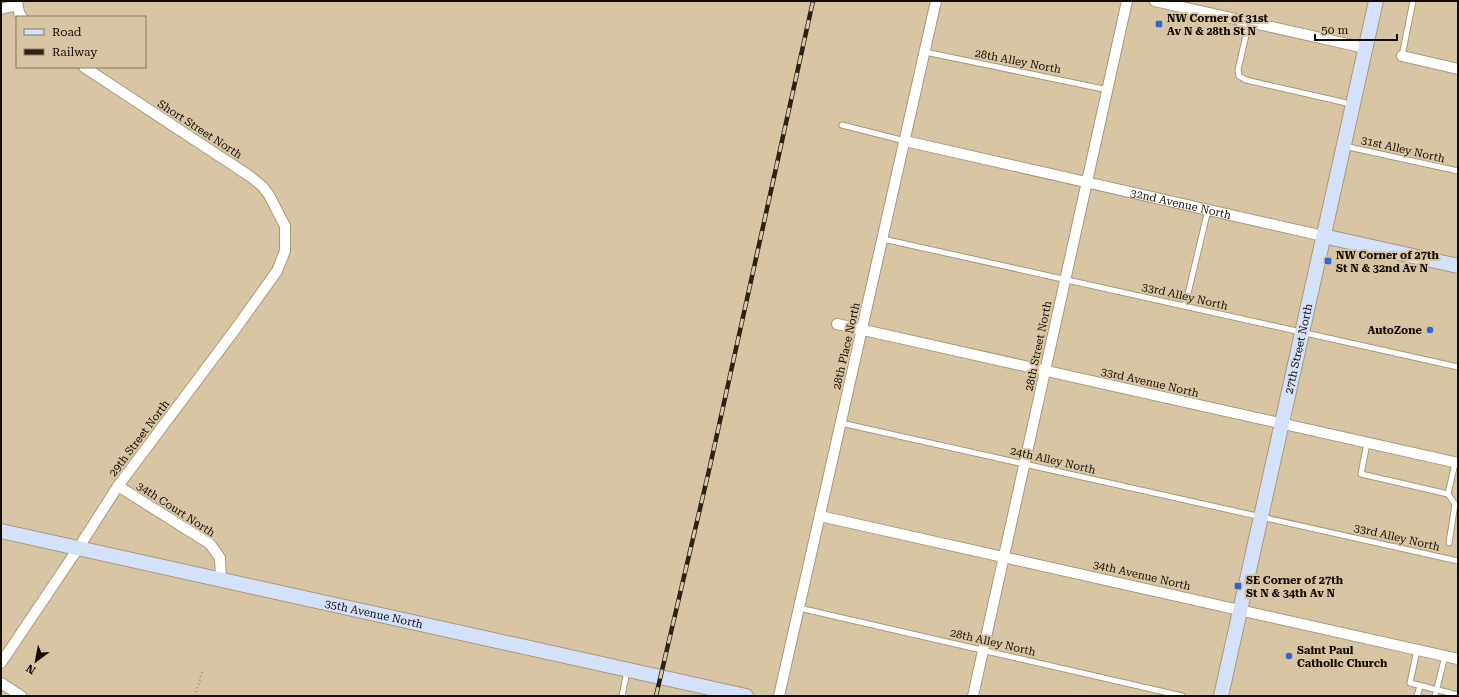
<svg xmlns="http://www.w3.org/2000/svg" width="1459" height="697" font-family="'Roboto Serif',serif">
	<rect width="100%" height="100%" fill="#d8c5a3"/>
	<g fill="none" stroke-linecap="round" stroke-linejoin="round">
		<defs>
			<g id="lane">
				<polyline points="1249,22 1238,70 1239,76 1246,80 1351,104"/>
				<polyline points="925,52 1108,90"/>
				<polyline points="1402,56 1413,1"/>
				<polyline points="842,125 905,141"/>
				<polyline points="1344,146 1458,171"/>
				<polyline points="883,239 1458,367"/>
				<polyline points="1185,306 1208,210"/>
				<polyline points="841,423 1458,561"/>
				<polyline points="1367,443 1361,474 1448,494 1455,463"/>
				<polyline points="1448,494 1455,504 1449,543"/>
				<polyline points="799,608 1182,696"/>
				<polyline points="1417,650 1410,683 1458,695"/>
				<polyline points="622,696 627,671"/>
				<polyline points="1417,696 1420,686"/>
				<polyline points="1435,696 1445,656"/>
			</g>
			<g id="street">
				<polyline points="17,1 19,13 22,17"/>
				<polyline points="1155,1 1365,48"/>
				<polyline points="1,9 17,5"/>
				<polyline points="1402,56 1458,69"/>
				<path id="s1" d="M905,141L1323,236"/>
				<polyline points="837,324 1458,463"/>
				<polyline points="118,486 210,544 220,558 221,579"/>
				<polyline points="820,516 1458,659"/>
				<polyline points="1,663 79,547 118,486 234,331 277,271 285,251 285,226 269,195 262,186 251,177 84,67"/>
				<polyline points="1,683 21,696"/>
				<polyline points="779,696 936,1"/>
				<polyline points="973,696 1127,1"/>
			</g>
			<g id="secondary">
				<polyline points="1323,236 1458,266"/>
				<path id="s2" d="M1,531L746,696"/>
				<path id="s3" d="M1221,696L1376,1"/>
			</g>
		</defs>
		<use href="#lane" stroke="#aa9877" stroke-width="7"/>
		<use href="#street" stroke="#aa9877" stroke-width="12"/>
		<use href="#secondary" stroke="#aa9877" stroke-width="16"/>
		<polyline stroke="#9a8b71" stroke-width="2" stroke-dasharray="1 3" stroke-linecap="butt" points="195,696 203,669"/>
		<use href="#lane" stroke="#fff" stroke-width="5"/>
		<use href="#street" stroke="#fff" stroke-width="10"/>
		<use href="#secondary" stroke="#d4e1fa" stroke-width="14"/>
		<defs>
			<polyline id="rail" points="656,696 710,466 813,1"/>
		</defs>
		<use href="#rail" stroke="#2c2317" stroke-width="4.5"/>
		<use href="#rail" stroke="#d8c5a3" stroke-width="3" stroke-dasharray="9" stroke-linecap="butt"/>
	</g>
	<g fill="#2f66d4" stroke="#d8c5a3" stroke-width="1.5">
		<rect x="1155" y="20" width="8" height="8" rx="2"/>
		<rect x="1324" y="257" width="8" height="8" rx="2"/>
		<circle cx="1430" cy="330" r="4"/>
		<rect x="1234" y="582" width="8" height="8" rx="2"/>
		<circle cx="1289" cy="656" r="4"/>
	</g>
	<g text-anchor="middle" stroke-width="4" stroke-linejoin="round" paint-order="stroke">
		<g font-size="11" font-weight="bold" fill="#130c03" stroke="#d8c5a3" text-anchor="start">
			<text x="1167" y="22">NW Corner of 31st<tspan x="1167" dy="13">Av N &amp; 28th St N</tspan></text>
			<text x="1336" y="259">NW Corner of 27th<tspan x="1336" dy="13">St N &amp; 32nd Av N</tspan></text>
			<text x="1422" y="334" text-anchor="end">AutoZone</text>
			<text x="1246" y="584">SE Corner of 27th<tspan x="1246" dy="13">St N &amp; 34th Av N</tspan></text>
			<text x="1297" y="654">Saint Paul<tspan x="1297" dy="13">Catholic Church</tspan></text>
		</g>
		<g font-size="11" fill="#130c03" stroke="#d8c5a3">
			<text transform="translate(1018 61) rotate(11)" y="4">28th Alley North</text>
			<text transform="translate(200 129) rotate(33)" y="4">Short Street North</text>
			<text transform="translate(1403 149) rotate(13)" y="4">31st Alley North</text>
			<text dy="4" stroke="none"><textPath href="#s1" startOffset="283">32nd Avenue North</textPath></text>
			<text transform="translate(1185 296) rotate(13)" y="4">33rd Alley North</text>
			<text transform="translate(846 346) rotate(-77)" y="4">28th Place North</text>
			<text transform="translate(1038 346) rotate(-78)" y="4">28th Street North</text>
			<text dy="4" stroke="none"><textPath href="#s3" startOffset="356">27th Street North</textPath></text>
			<text transform="translate(1150 382) rotate(13)" y="4">33rd Avenue North</text>
			<text transform="translate(139 438) rotate(-53)" y="4">29th Street North</text>
			<text transform="translate(1053 460) rotate(13)" y="4">24th Alley North</text>
			<text transform="translate(176 509) rotate(33)" y="4">34th Court North</text>
			<text transform="translate(1397 537) rotate(13)" y="4">33rd Alley North</text>
			<text transform="translate(1142 575) rotate(13)" y="4">34th Avenue North</text>
			<text dy="4" stroke="none"><textPath href="#s2" startOffset="382">35th Avenue North</textPath></text>
			<text transform="translate(993 642) rotate(13)" y="4">28th Alley North</text>
		</g>
	</g>
	<rect width="1459" height="697" fill="none" stroke="#130c03" stroke-width="4"/>
	<rect x="16" y="16" width="130" height="52" fill="#d8c5a3" stroke="#897b63"/>
	<rect x="24" y="29" width="20" height="6" fill="#d4e1fa" stroke="#897b63"/>
	<text x="52" y="36" font-size="12" fill="#130c03">Road</text>
	<rect x="24" y="49" width="20" height="6" fill="#2c2317" stroke="#897b63"/>
	<text x="52" y="56" font-size="12" fill="#130c03">Railway</text>
	<g transform="translate(36 661) rotate(212)" stroke="#d8c5a3" stroke-width="3" paint-order="stroke">
	<path d="M0-3L7 15L0 10L-7 15Z" fill="#130c03"/>
	<text y="-6" font-size="11" font-weight="bold" text-anchor="middle" fill="#130c03">N</text>
	</g>
	<path d="M1315 34v6h82v-6" fill="none" stroke="#130c03" stroke-width="2"/>
	<text x="1321" y="34" font-size="12" fill="#130c03" stroke="#d8c5a3" stroke-width="3" paint-order="stroke">50 m</text>
</svg>
